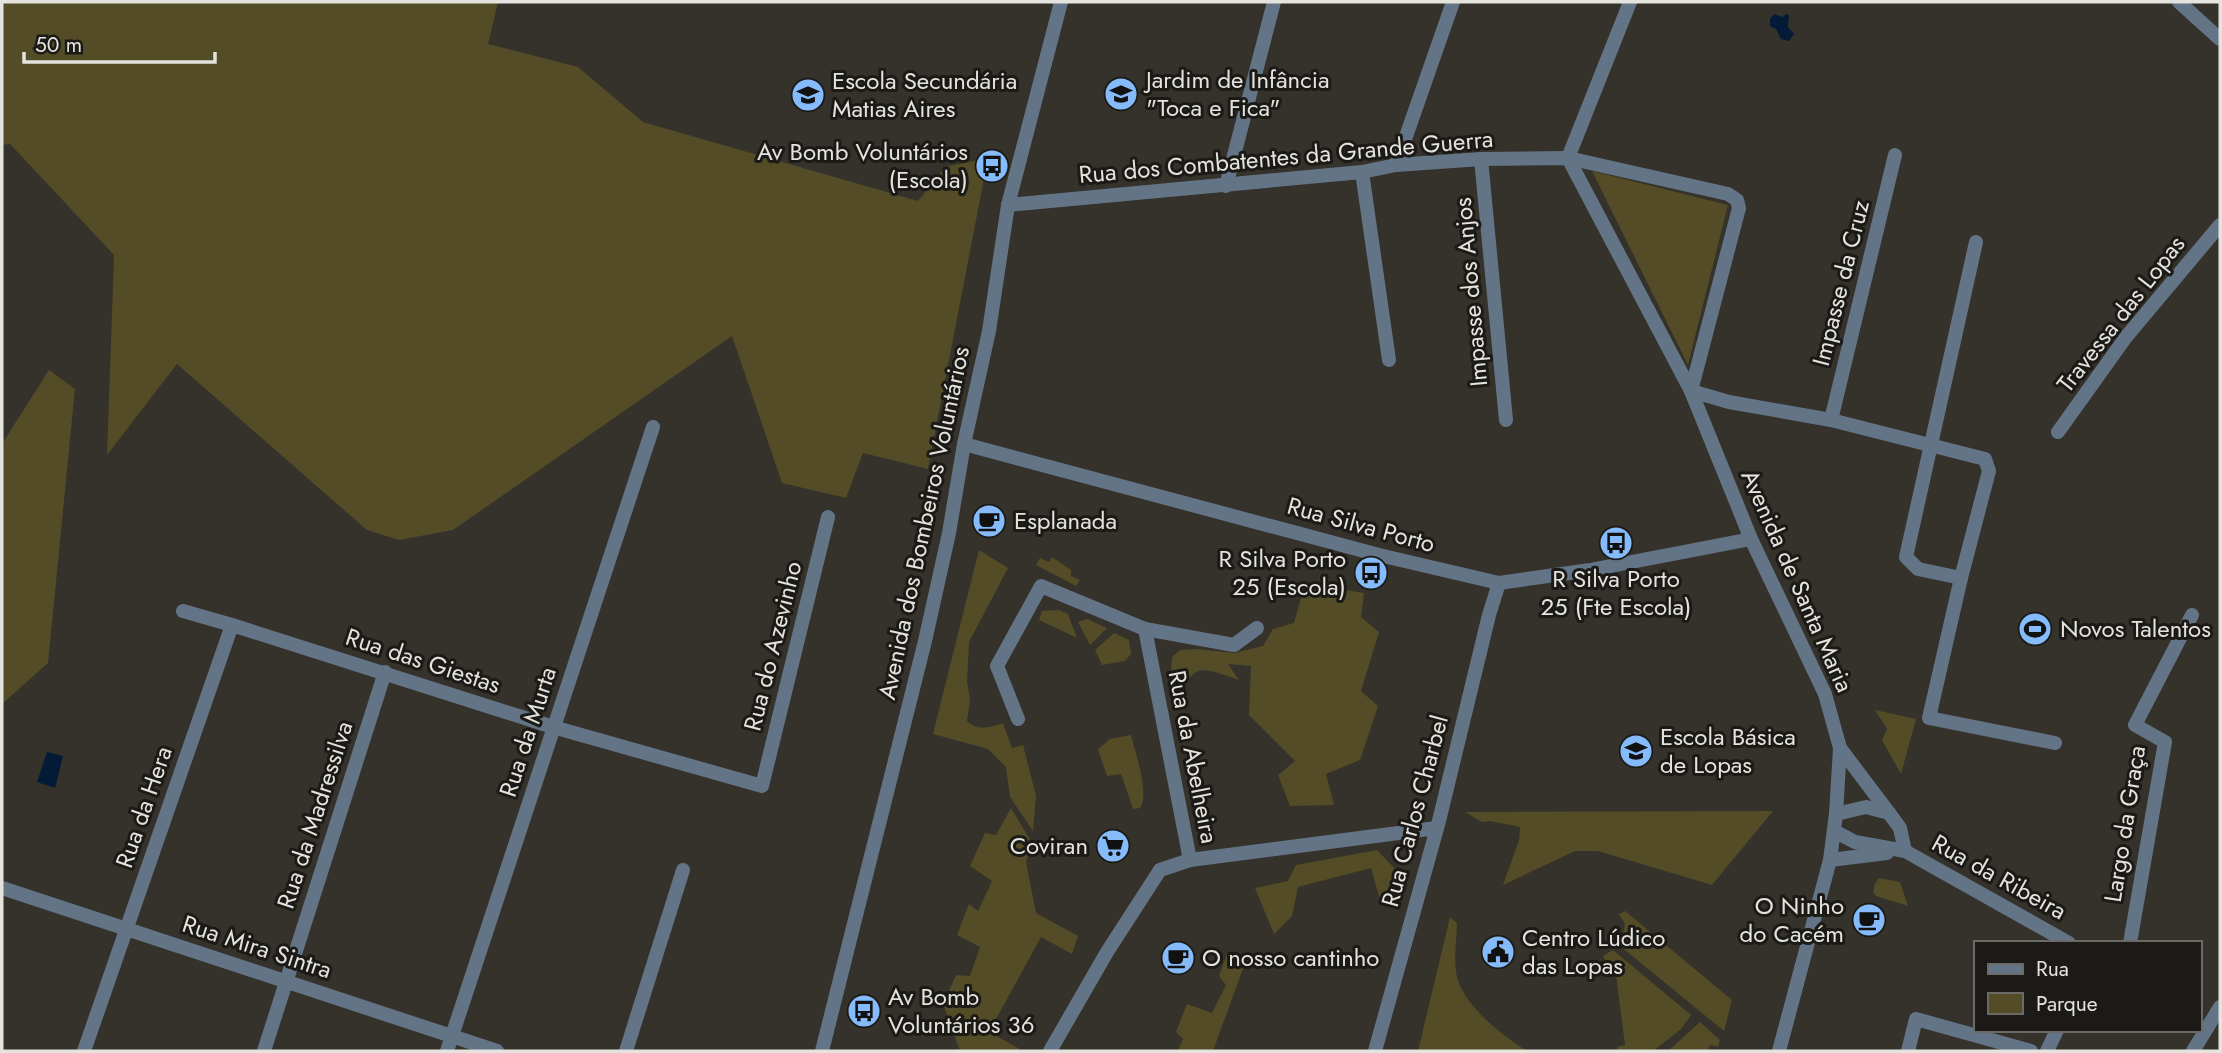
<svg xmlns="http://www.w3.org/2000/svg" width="2222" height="1053" font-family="Jost,sans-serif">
	<rect width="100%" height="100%" fill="#34322a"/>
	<g fill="#534c27">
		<polygon points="2,2 498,2 488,44 578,67 643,122 918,201 945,167 988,158 928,469 863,453 846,498 782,483 732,336 453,530 399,540 367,530 177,364 107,455 114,255 10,144 2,145"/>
		<polygon points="1592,171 1728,205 1688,365"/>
		<polygon points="49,370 75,389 48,663 2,704 2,444"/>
		<path d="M979,550L1008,568L969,642L967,682L970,699L967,721C978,731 990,728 1003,723L1012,748L1023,745L1036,796L1033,831L1010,797L1006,767L988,749L933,734Z"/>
		<polygon points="1052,557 1071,570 1071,576 1080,580 1076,586 1036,565 1040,558 1049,562"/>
		<path d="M1323,586L1364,593L1361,617L1379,632L1361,691L1378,706L1360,760L1326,774L1334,805L1290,806L1278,775L1295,761L1249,715L1251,666L1228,664L1239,680C1199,667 1194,661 1177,703L1171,671L1172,657L1180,650L1197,649L1234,653L1263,646L1273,629L1294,623L1302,594Z"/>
		<polygon points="1059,610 1068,614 1077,638 1039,620 1042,611"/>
		<polygon points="1087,619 1107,628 1090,645 1078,622"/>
		<polygon points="1114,633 1129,640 1131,654 1125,661 1102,665 1095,650"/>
		<polygon points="1875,710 1916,719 1901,774 1882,740 1887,729"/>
		<path d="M1131,735C1135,752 1150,794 1140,808L1133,809L1121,774L1107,776L1098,749L1110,739Z"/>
		<polygon points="1011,808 1032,843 1026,862 1036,913 1078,936 1072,954 1041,937 989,1032 1020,1049 1018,1051 960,1051 943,1004 956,975 970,976 980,947 957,935 969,904 978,911 992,881 970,866 985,833 996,835"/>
		<polygon points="1773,811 1712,885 1598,851 1575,851 1503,885 1519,840 1520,827 1490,821 1482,822 1465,812"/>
		<polygon points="1377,850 1396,870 1396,882 1388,905 1381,903 1371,868 1298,887 1292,916 1274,934 1255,888 1288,881 1296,865"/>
		<polygon points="1879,878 1900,882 1908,906 1876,896 1873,892 1875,884"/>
		<polygon points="1625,911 1732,1000 1724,1031 1620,946 1625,924 1619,914"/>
		<path d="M1450,917L1457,923C1457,939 1453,961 1457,977C1464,1006 1503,1036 1527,1051H1418Z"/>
		<polygon points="1613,950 1691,1015 1681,1029 1653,1051 1618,1051 1617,1047 1625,1045 1615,967 1608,966 1603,956"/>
		<polygon points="1227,954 1245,963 1213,1051 1178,1051 1183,1039 1176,1032 1187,1004 1212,1013 1226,985 1219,976"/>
		<polygon points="1700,1022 1720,1040 1718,1047 1710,1045 1708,1051 1668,1051"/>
	</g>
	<g fill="#031b36">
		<polygon points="1774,14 1783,17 1786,14 1789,15 1788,27 1794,34 1789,41 1781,39 1776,29 1770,26 1770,19"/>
		<polygon points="47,752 63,756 55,788 37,782"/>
	</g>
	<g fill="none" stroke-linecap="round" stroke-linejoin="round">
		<g stroke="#647487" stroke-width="14">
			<polyline points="2179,2 2220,39"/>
			<polyline points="1568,158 1691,391 1751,539 1825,694 1840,748 1836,814 1830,860 1779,1051"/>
			<polyline points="1568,158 1630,2"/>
			<polyline points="1481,159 1506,420"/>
			<polyline points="1396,165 1453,2"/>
			<polyline points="1362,172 1389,360"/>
			<polyline points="1226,186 1274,2"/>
			<polyline points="1008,205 1362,172 1396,165 1481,159 1568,158 1728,194 1737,200 1739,208 1691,391 1729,402 1831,420 1985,459 1989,471 1961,578 1929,718 2055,743"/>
			<polyline points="1831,420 1895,155"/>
			<polyline points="2058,432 2126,337 2220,225"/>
			<polyline points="964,444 1379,555 1499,583 1590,570 1751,539"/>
			<polyline points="1961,578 1918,569 1906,557 1976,242"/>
			<polyline points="232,625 553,727 762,786 828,517"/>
			<polyline points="1145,629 1234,645 1257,628"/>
			<polyline points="1018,719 997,666 1041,586 1145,629 1190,860 1160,870 1107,952 1050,1051"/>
			<polyline points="1840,748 1889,813"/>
			<polyline points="1836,814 1866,807 1889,813 1900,828 1905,851"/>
			<polyline points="1834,831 1855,842 1905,851 2069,943"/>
			<polyline points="1190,860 1437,828"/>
			<polyline points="1830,860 1887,853"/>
			<polyline points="2,888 497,1051"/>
			<polyline points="2130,943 2165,742 2135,725 2192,615"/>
			<polyline points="84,1051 232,625 183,611"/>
			<polyline points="264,1051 385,672"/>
			<polyline points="447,1051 653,427"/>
			<polyline points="626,1051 683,870"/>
			<polyline points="1375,1051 1439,821 1489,615 1499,583"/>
			<polyline points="1908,1051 1916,1019 2031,1051"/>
			<polyline points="2047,1051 2057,1030"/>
			<polyline points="2193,1051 2220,1007"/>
		</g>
		<polyline stroke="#647487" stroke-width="14" points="822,1051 925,641 949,533 964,444 989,331 1008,205 1061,2"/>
	</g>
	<defs>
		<symbol id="school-disc" viewBox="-11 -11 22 22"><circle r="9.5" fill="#85bbfb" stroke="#1b1a17"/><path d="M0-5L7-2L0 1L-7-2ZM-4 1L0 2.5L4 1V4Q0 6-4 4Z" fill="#111"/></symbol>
		<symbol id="bus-disc" viewBox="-11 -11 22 22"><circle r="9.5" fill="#85bbfb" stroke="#1b1a17"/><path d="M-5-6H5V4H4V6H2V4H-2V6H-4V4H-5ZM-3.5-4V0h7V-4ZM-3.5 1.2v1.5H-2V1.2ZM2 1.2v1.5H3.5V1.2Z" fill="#111"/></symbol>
		<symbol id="cafe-disc" viewBox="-11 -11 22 22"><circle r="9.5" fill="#85bbfb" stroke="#1b1a17"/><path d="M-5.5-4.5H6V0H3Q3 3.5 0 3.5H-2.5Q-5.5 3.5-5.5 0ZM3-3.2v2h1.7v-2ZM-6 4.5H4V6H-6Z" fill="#111"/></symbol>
		<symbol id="stadium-disc" viewBox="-11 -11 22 22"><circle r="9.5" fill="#85bbfb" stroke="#1b1a17"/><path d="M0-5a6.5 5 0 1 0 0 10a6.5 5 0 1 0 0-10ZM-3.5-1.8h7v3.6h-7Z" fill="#111"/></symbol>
		<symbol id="supermarket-disc" viewBox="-11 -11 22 22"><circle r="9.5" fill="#85bbfb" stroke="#1b1a17"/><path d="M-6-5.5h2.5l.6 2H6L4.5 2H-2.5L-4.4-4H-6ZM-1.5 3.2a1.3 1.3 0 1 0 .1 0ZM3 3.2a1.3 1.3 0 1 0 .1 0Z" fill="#111"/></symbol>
		<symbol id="civic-disc" viewBox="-11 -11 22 22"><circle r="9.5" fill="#85bbfb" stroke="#1b1a17"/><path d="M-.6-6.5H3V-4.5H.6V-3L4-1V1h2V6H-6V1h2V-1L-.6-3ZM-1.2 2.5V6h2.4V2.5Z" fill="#111"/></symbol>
	</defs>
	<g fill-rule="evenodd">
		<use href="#school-disc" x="1102" y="75" width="38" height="38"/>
		<use href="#school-disc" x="789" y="76" width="38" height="38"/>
		<use href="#bus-disc" x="973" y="147" width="38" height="38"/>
		<use href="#cafe-disc" x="970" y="502" width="38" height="38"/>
		<use href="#bus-disc" x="1597" y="524" width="38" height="38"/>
		<use href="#bus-disc" x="1352" y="554" width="38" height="38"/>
		<use href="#stadium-disc" x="2016" y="610" width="38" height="38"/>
		<use href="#school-disc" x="1617" y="732" width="38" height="38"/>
		<use href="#supermarket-disc" x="1094" y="827" width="38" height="38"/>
		<use href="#cafe-disc" x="1850" y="901" width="38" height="38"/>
		<use href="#civic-disc" x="1479" y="933" width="38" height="38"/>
		<use href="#cafe-disc" x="1159" y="939" width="38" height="38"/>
		<use href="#bus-disc" x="845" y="992" width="38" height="38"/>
	</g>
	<g text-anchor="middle" stroke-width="6" stroke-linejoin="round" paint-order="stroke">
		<g font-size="24" fill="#e4e3de" stroke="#1b1a17" text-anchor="start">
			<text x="1146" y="88">Jardim de Infância<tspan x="1146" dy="28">"Toca e Fica"</tspan></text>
			<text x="832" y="89">Escola Secundária<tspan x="832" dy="28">Matias Aires</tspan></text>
			<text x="968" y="160" text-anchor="end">Av Bomb Voluntários<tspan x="968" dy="28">(Escola)</tspan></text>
			<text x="1014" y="529">Esplanada</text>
			<text x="1346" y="567" text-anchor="end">R Silva Porto<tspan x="1346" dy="28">25 (Escola)</tspan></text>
			<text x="1616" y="587" text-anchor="middle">R Silva Porto<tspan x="1616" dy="28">25 (Fte Escola)</tspan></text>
			<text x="2060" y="637">Novos Talentos</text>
			<text x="1660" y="745">Escola Básica<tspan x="1660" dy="28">de Lopas</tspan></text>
			<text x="1088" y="854" text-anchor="end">Coviran</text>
			<text x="1844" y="914" text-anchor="end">O Ninho<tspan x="1844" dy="28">do Cacém</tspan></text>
			<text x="1522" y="946">Centro Lúdico<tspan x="1522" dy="28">das Lopas</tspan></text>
			<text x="1202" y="966">O nosso cantinho</text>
			<text x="888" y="1005">Av Bomb<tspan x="888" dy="28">Voluntários 36</tspan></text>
		</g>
		<g font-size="24" fill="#e4e3de" stroke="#1b1a17">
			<text transform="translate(1286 157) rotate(-5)" y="8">Rua dos Combatentes da Grande Guerra</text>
			<text transform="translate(1841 283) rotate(-76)" y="8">Impasse da Cruz</text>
			<text transform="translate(1471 292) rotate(-95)" y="8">Impasse dos Anjos</text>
			<text transform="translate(2121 314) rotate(-52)" y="8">Travessa das Lopas</text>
			<text transform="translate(924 523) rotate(-78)" y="8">Avenida dos Bombeiros Voluntários</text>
			<text transform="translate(1361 525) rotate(15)" y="8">Rua Silva Porto</text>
			<text transform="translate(1797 581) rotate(66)" y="8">Avenida de Santa Maria</text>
			<text transform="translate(773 646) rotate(-76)" y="8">Rua do Azevinho</text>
			<text transform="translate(423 661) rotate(18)" y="8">Rua das Giestas</text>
			<text transform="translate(528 732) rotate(-72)" y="8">Rua da Murta</text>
			<text transform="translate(1193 757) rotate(79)" y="8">Rua da Abelheira</text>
			<text transform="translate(144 807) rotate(-71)" y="8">Rua da Hera</text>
			<text transform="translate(1415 811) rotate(-75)" y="8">Rua Carlos Charbel</text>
			<text transform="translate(315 815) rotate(-72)" y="8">Rua da Madressilva</text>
			<text transform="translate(2125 824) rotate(-81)" y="8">Largo da Graça</text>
			<text transform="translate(1999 877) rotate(29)" y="8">Rua da Ribeira</text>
			<text transform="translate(257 947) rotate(18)" y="8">Rua Mira Sintra</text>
		</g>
	</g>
	<rect width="2222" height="1053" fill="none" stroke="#e4e3de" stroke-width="7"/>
	<rect x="1974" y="941" width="228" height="91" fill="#1b1a17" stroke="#6b6a67" stroke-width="2"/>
	<rect x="1988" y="964" width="35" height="10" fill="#647487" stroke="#6b6a67" stroke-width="2"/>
	<text x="2036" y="976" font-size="21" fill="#e4e3de">Rua</text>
	<rect x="1988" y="993" width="35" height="21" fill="#534c27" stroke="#6b6a67" stroke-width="2"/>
	<text x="2036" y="1011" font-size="21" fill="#e4e3de">Parque</text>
	<path d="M24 52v10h191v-10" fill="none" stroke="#e4e3de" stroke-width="3.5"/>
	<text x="35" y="52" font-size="21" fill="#e4e3de" stroke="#1b1a17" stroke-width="5" paint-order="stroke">50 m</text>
</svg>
